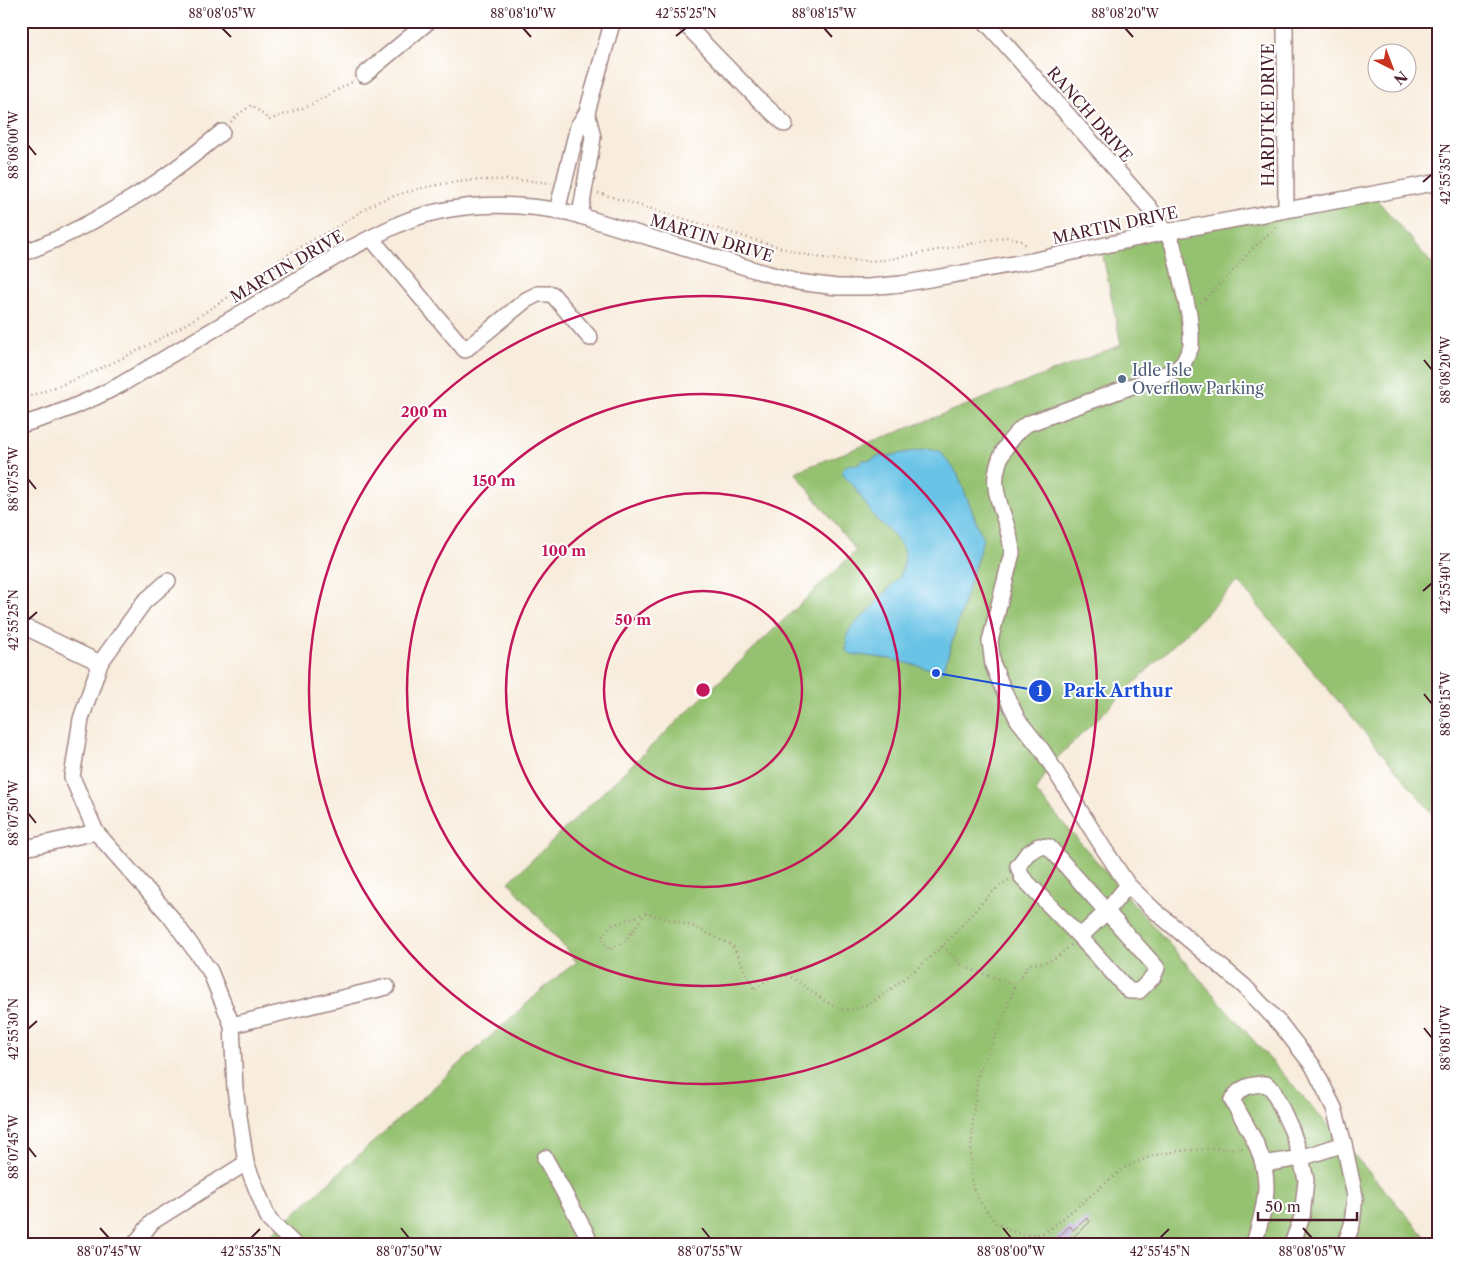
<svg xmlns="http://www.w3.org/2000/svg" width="1460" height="1265" font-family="'Libre Caslon Text',serif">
	<rect width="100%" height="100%" fill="#fff"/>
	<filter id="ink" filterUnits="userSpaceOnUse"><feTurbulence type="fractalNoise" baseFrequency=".02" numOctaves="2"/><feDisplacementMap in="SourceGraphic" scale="10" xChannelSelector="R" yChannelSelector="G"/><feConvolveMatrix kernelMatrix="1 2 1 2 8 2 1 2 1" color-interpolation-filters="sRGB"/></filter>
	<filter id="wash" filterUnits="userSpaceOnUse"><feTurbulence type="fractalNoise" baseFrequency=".0096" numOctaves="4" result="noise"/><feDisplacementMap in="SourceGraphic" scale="20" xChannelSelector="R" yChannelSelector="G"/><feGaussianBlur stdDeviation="1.12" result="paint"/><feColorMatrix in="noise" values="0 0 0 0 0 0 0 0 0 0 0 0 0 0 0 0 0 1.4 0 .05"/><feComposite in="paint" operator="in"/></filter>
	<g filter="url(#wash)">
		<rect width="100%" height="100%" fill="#f8ecdc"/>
		<polygon fill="#95c271" stroke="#70704e" points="1372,194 1439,272 1439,821 1238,582 1051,764 1036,792 1432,1244 260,1244 553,980 577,962 509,882 856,551 795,472 1121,345 1101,246"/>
		<path fill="#69c3e6" stroke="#5a7188" d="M929,448L939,451L952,466L958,475L983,539L943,672L890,659L851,654L846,650L847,635L852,626L866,614L900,576L905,559L904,551L900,544L891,532L875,518L853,485L844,476L842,471C847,462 851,465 860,464L862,460H871L878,456H888Z"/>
		<g id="blocks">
			<polygon fill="#b6a6d6" points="1087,1218 1090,1222 1072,1238 1071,1244 1057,1244 1058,1237 1070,1226 1073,1230"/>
		</g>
	</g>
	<g filter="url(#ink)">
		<use href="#blocks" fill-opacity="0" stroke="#a18684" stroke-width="1"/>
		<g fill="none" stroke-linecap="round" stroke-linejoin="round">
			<defs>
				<g id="minor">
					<polyline points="682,21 759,100 785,124"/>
					<path d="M985,21L1149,207L1166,232L1173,245L1189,314L1191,334V347L1183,364L1174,371L1027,424C1017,431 1010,440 1004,450C982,492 1010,513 1012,553L990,641L993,665L1003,689L1018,720L1042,750L1104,849L1128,885L1154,910L1244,986L1281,1025L1313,1066L1334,1108L1344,1144L1355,1196L1352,1225L1345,1244"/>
					<polyline points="1285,21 1286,209"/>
					<polyline points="364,75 429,21"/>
					<polyline points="557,211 578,126 587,112 611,27 615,21"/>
					<polyline points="580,216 593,137 587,112"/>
					<polyline points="371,238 465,350 526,300 538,294 552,294 590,338"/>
					<path d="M21,254C68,236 109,214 151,186C176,170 199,151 222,132"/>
					<path d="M21,425C56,415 88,402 120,385L349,249C367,240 385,230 404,222C457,201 516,202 571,213L758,271L798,282L837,287H868L901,284L1031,261L1166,232L1439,182"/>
					<polyline points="21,625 100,663 144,602 168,581"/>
					<polyline points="96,832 170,916 210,971 232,1025 387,987"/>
					<polygon points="1039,846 1049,847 1157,968 1153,977 1139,991 1129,991 1080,937 1022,877 1018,866 1027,854"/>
					<polyline points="21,849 96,832 72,777 81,719 100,663"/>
					<polyline points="1080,937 1107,911 1128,885"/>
					<polyline points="545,1158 585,1231 590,1244"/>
					<polyline points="246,1163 269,1220 294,1244"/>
					<polyline points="1263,1164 1301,1158 1344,1144"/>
					<polyline points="135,1244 152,1222 246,1163 235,1089 232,1025"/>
					<path d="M1254,1244C1259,1225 1266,1206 1266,1186C1266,1154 1247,1127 1232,1100C1240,1087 1251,1084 1266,1084L1273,1090L1292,1131L1301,1158L1306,1180L1302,1217L1292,1244"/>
				</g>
			</defs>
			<use href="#minor" stroke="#a18684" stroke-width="18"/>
			<g stroke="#a18684" stroke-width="2.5" stroke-dasharray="1 4" stroke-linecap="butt">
				<polyline points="231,122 240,113 252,105 269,120 308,106 352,82"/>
				<path d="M598,193L802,254L828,259L867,261L885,260L1006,237C1014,238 1023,239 1027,247"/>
				<polyline points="1201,303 1231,273 1252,249 1275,229 1277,225"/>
				<path d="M21,399C93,376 162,341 224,300C245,286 265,269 286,256C302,245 321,236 338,226C353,218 365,207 380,201C438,179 491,176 551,183"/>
				<path d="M646,913L610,926L601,938L609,950L626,940L646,913L695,927L733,946L755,990C762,984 769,977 777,975C796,968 828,1017 855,1009C871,1005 887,992 900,982C914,971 928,960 941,947C950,939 959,929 967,919C980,906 992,889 1009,880"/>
				<path d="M1071,945C1056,959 1049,963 1029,964L1020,979L1015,985L1003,1019L978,1074L973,1116L972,1142L971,1151V1176L975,1193L981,1203L996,1223L1011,1231L1026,1235L1040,1234L1050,1229L1124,1168L1142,1160L1155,1155L1179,1151L1219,1148L1239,1149L1243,1148"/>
				<polyline points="943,946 962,965 970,969 1015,985"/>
			</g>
			<use href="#minor" stroke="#fff" stroke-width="15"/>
		</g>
	</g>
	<path fill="none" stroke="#4a1f2b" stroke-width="2" d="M222,28L231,37M523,28L531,37M824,28L832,37M1125,28L1133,37M676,36L686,28M28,145L36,155M1423,182L1432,174M1424,360L1432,370M28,479L36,489M1423,591L1432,583M28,620L37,612M1424,694L1432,704M28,813L36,823M1424,1028L1432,1038M28,1029L37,1021M28,1147L36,1157M100,1228L109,1238M401,1228L409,1238M702,1228L710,1238M1003,1228L1011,1238M1303,1228L1312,1238M251,1238L260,1229M1160,1238L1169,1229"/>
	<g fill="none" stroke="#c2185b" stroke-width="2.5">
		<circle cx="703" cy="690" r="99"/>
		<circle cx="703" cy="690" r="197"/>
		<circle cx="703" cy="690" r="296"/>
		<circle cx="703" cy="690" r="394"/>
	</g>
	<circle fill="#5c6f8a" stroke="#fff" stroke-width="2" cx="1122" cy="379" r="5"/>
	<g text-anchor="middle" stroke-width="4" stroke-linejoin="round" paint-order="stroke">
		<g font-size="16" fill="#4a1f2b" stroke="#fff">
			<text transform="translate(1090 114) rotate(49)" y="6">RANCH DRIVE</text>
			<text transform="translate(1268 115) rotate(-90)" y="6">HARDTKE DRIVE</text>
			<text transform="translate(1115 225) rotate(-12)" y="6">MARTIN DRIVE</text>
			<text transform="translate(712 238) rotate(17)" y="6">MARTIN DRIVE</text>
			<text transform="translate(287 266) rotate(-30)" y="6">MARTIN DRIVE</text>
		</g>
		<g font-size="16" fill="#4e5e75" stroke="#fff" text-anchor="start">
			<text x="1132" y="376">Idle Isle<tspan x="1132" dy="18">Overflow Parking</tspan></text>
		</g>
	</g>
	<circle cx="703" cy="690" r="8" fill="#c2185b" stroke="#fff" stroke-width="2.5"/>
	<g font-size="15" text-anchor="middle" font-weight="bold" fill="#c2185b" stroke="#fff" stroke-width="4" stroke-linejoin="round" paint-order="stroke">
		<text x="424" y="417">200 m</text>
		<text x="494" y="486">150 m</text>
		<text x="564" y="556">100 m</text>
		<text x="633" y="625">50 m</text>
	</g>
	<path fill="none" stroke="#1d4ed8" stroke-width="2" d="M936 673L1040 691"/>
	<g fill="#1d4ed8" stroke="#fff" stroke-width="2">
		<circle cx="936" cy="673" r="5"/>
		<circle cx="1040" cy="691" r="12"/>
	</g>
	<g font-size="15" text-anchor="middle" font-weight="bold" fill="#fff">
		<text x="1040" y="696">1</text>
	</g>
	<g font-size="18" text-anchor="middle" font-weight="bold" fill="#1d4ed8" stroke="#fff" stroke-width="4" stroke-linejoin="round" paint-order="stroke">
		<text x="1118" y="697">Park Arthur</text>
	</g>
	<rect width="1460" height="1265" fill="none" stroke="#fff" stroke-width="55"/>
	<g transform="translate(1392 68) rotate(138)"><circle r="24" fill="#ffffff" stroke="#b7a5aa"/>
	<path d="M0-4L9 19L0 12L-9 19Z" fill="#c8321e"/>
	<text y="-8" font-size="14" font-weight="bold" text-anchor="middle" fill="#4a1f2b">N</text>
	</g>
	<path d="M1258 1212v8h99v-8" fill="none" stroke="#4a1f2b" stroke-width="2.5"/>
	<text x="1265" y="1212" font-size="15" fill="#4a1f2b" stroke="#ffffff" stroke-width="4" paint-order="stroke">50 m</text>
	<rect x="28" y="28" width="1404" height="1210" fill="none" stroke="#4a1f2b" stroke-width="2"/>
	<g font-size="12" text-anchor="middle" fill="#4a1f2b">
		<text x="222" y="18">88°08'05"W</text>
		<text x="523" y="18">88°08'10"W</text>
		<text x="686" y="18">42°55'25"N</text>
		<text x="824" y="18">88°08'15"W</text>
		<text x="1125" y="18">88°08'20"W</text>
		<text transform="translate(14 145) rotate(-90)" y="4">88°08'00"W</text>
		<text transform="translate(1446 174) rotate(-90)" y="4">42°55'35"N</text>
		<text transform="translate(1446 370) rotate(-90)" y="4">88°08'20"W</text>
		<text transform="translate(14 479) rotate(-90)" y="4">88°07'55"W</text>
		<text transform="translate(1446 583) rotate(-90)" y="4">42°55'40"N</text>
		<text transform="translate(14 620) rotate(-90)" y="4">42°55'25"N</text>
		<text transform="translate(1446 704) rotate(-90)" y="4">88°08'15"W</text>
		<text transform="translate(14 813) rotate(-90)" y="4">88°07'50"W</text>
		<text transform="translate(14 1029) rotate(-90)" y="4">42°55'30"N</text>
		<text transform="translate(1446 1038) rotate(-90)" y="4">88°08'10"W</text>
		<text transform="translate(14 1147) rotate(-90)" y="4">88°07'45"W</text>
		<text x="109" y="1256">88°07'45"W</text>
		<text x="251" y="1256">42°55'35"N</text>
		<text x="409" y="1256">88°07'50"W</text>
		<text x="710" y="1256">88°07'55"W</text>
		<text x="1011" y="1256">88°08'00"W</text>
		<text x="1160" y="1256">42°55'45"N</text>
		<text x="1312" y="1256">88°08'05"W</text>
	</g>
</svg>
